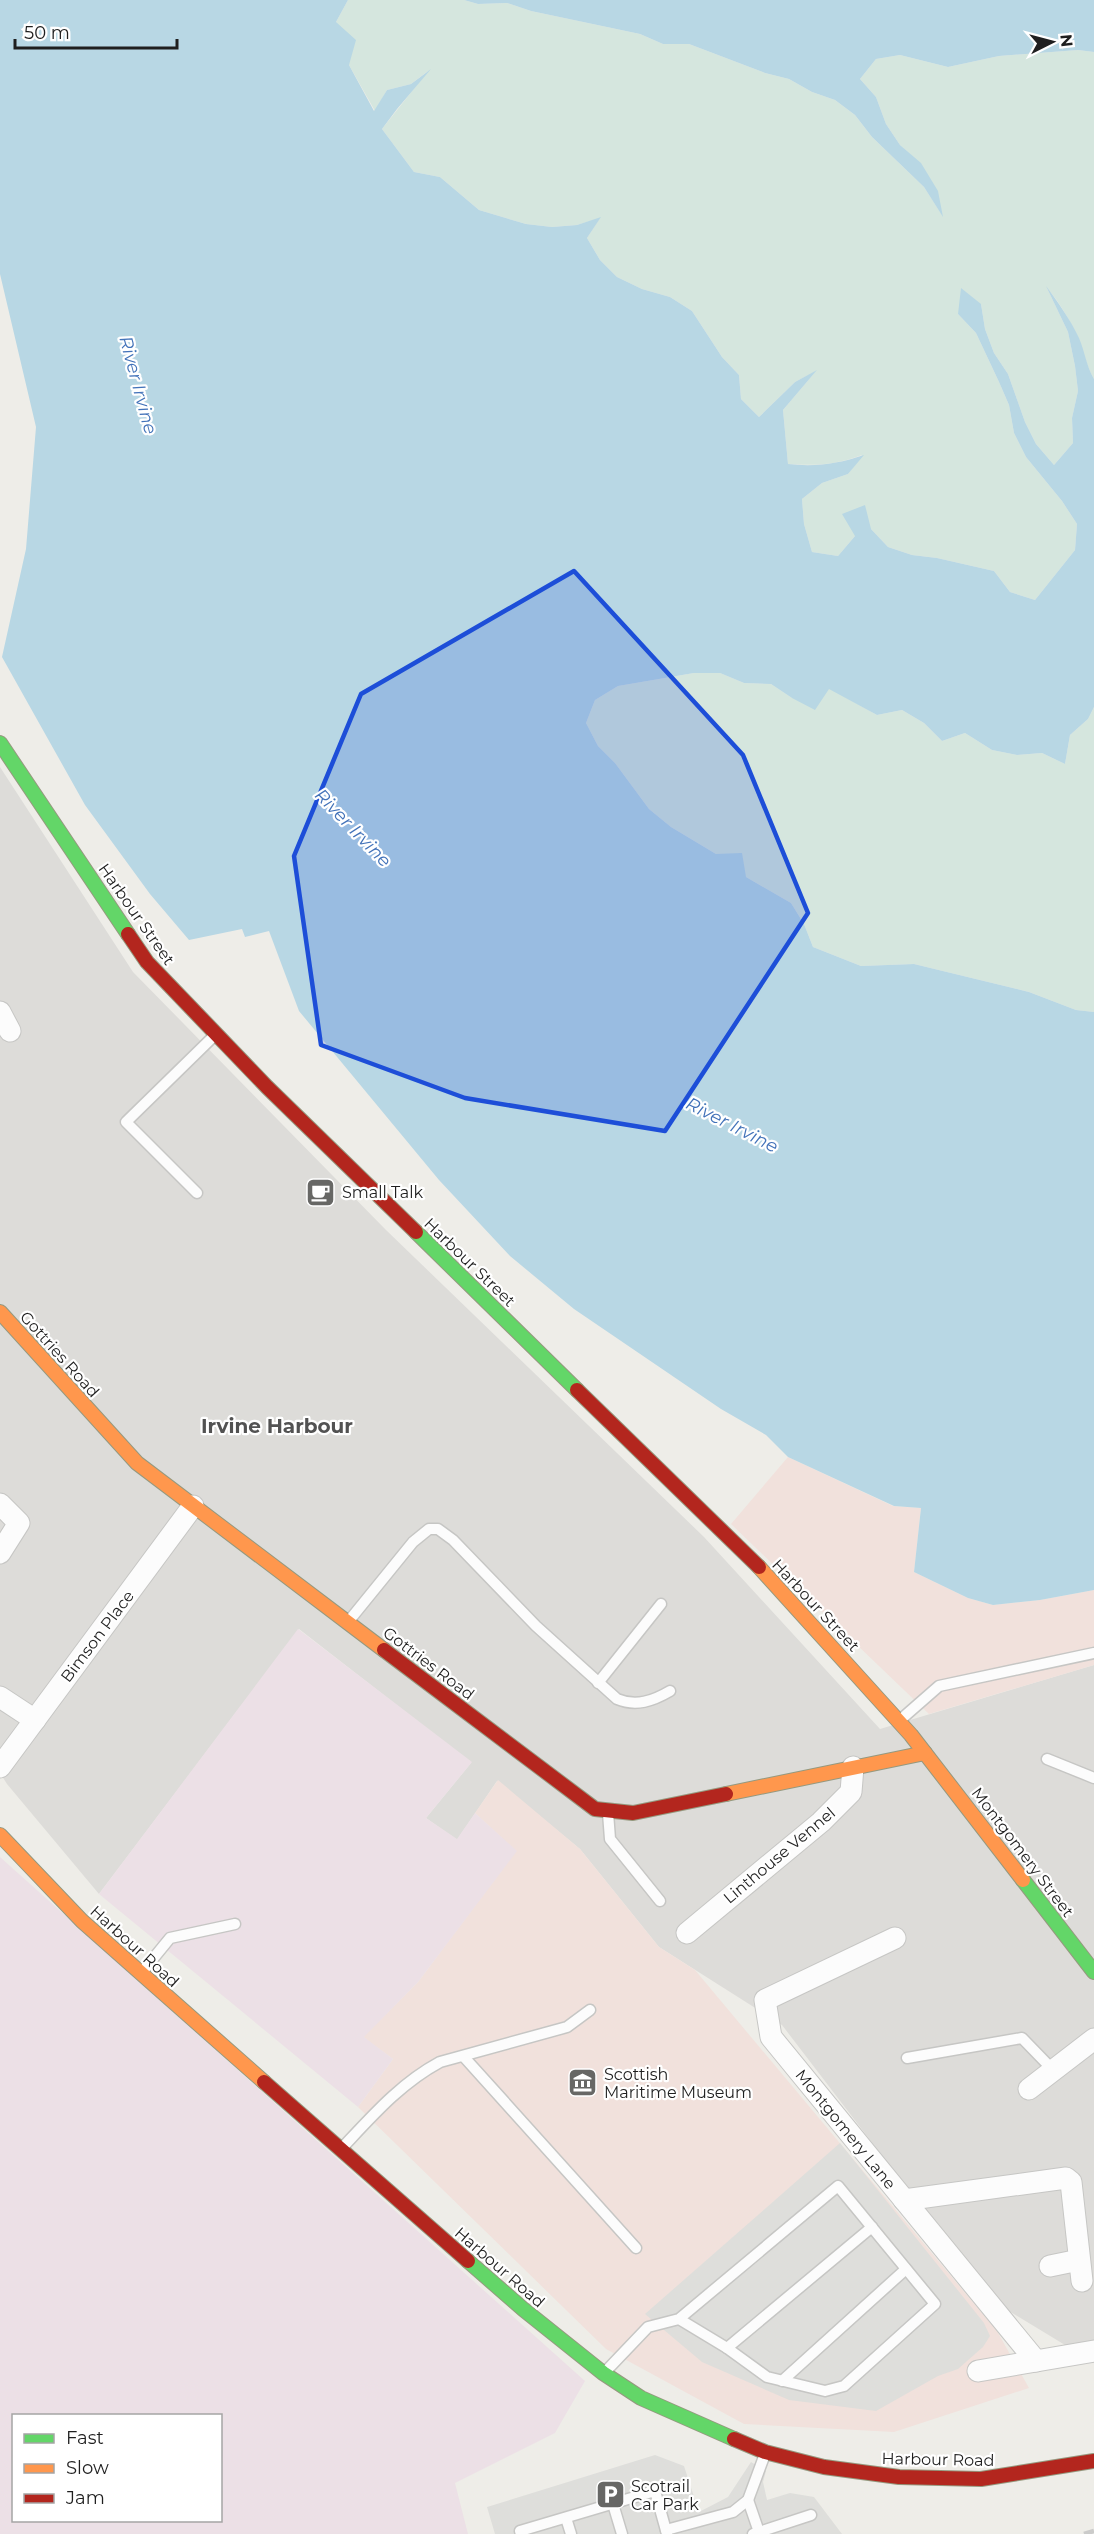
<svg xmlns="http://www.w3.org/2000/svg" width="1094" height="2534" font-family="Montserrat,sans-serif">
	<rect width="100%" height="100%" fill="#eeede8"/>
	<polygon fill="#dddcd9" points="0,767 133,972 386,1230 704,1537 880,1729 1094,1665 1094,2344 1070,2348 994,2302 782,2025 659,1947 580,1849 497,1781 457,1840 426,1818 471,1763 299,1629 99,1894 7,1784 0,1773"/>
	<g fill="#f1e1dc">
		<polygon points="788,1457 893,1506 921,1508 914,1572 968,1598 993,1605 1040,1600 1094,1590 1094,1665 929,1714 731,1524"/>
		<polygon points="498,1780 580,1849 659,1947 695,1970 997,2331 1029,2388 894,2432 744,2424 606,2349 358,2107 393,2059 363,2037 418,1982 516,1851 475,1813"/>
	</g>
	<g fill="#ece0e6" fill-rule="evenodd">
		<polygon points="298,1629 472,1762 426,1818 457,1839 475,1813 517,1851 418,1982 364,2037 393,2059 358,2107 99,1894"/>
		<path d="M0,1857L585,2381L555,2433L455,2483L468,2534H0ZM14,2416H220V2520H14Z"/>
	</g>
	<g fill="#d5e6de">
		<path d="M348,0H464L478,4L507,3L531,11L640,34L663,44H689L765,73L789,79L812,92L835,100L855,115L872,137L924,187L942,215L921,164L900,145L886,124L876,97L860,79L876,59L900,55L948,67L999,56L1078,50L1094,52V379C1086,365 1084,352 1078,338C1070,320 1060,303 1047,288L1068,332L1075,366L1078,391L1072,418L1073,443L1054,465L1036,444L1025,422L1008,374L994,353L985,329L981,304L958,314L976,333L999,382L1009,405L1014,433L1026,457L1062,501L1077,524L1075,550L1035,600L1010,592L994,571L937,558L912,555L888,547L871,529L855,536L838,556L812,552L804,524L802,499L822,483L848,474L862,455C835,465 816,466 788,464L783,410L816,371L795,382L759,417L741,399L739,375L722,357L692,311L670,297L642,289L617,277L600,260L587,238L600,218L577,225L552,227L526,224L479,210L440,177L414,172L382,129L428,71L411,84L387,90L375,111L349,65L336,22Z"/>
		<polygon points="694,673 720,673 744,683 771,684 792,698 829,688 877,715 902,710 924,723 942,741 965,733 992,750 1017,755 1042,753 1065,764 1070,735 1088,719 1094,707 1094,1012 1076,1010 1029,992 914,964 861,966 813,947 804,924 791,903 746,877 716,854 671,827 649,809 615,763 598,746 586,723 595,700 618,686"/>
	</g>
	<g fill="#dededb">
		<polygon points="840,2143 984,2323 990,2336 983,2347 958,2369 938,2376 876,2411 789,2400 702,2362 645,2314"/>
		<polygon points="655,2455 684,2466 699,2512 728,2497 751,2462 766,2471 763,2482 767,2500 790,2493 814,2497 842,2534 495,2534 487,2507"/>
	</g>
	<g fill="#b8d7e4">
		<path d="M0,0H376H348L336,22L356,40L349,65L374,111L387,90L411,84L431,69L397,109L382,129L414,172L440,177L479,210L526,224L552,227L577,225L601,217L587,238L600,260L617,277L642,289L670,297L692,311L722,357L739,375L741,399L759,417L795,382L817,370L783,410L788,464C815,467 838,464 864,455L848,474L822,483L802,499L804,524L812,552L838,556L855,536L842,514L865,505L871,529L888,547L912,555L937,558L994,571L1010,592L1035,600L1075,550L1077,524L1062,501L1026,457L1014,433L1009,405L999,382L976,333L958,314L961,288L981,304L985,329L994,353L1008,374L1025,422L1036,444L1054,465L1073,443L1072,418L1078,391L1075,366L1068,332L1046,286C1058,302 1070,319 1079,338C1085,352 1086,365 1094,379V707L1088,719L1070,735L1065,764L1042,753L1017,755L992,750L965,733L942,741L924,723L902,710L877,715L829,689L815,710L792,698L771,684L744,683L720,673H694L618,686L595,700L586,723L598,746L615,763L649,809L671,827L716,854L742,853L746,877L791,903L804,924L813,947L861,966L914,964L1029,992L1076,1010L1094,1012V1590L1040,1600L993,1605L968,1598L914,1572L921,1508L894,1506L788,1457L766,1435L721,1409L574,1309L510,1256L439,1180L299,1011L269,931L245,937L242,929L189,940L150,894L85,805L2,657L26,549L36,427L0,274Z"/>
		<polygon points="464,0 1094,0 1094,52 1078,50 999,56 948,67 900,55 876,59 860,79 876,97 886,124 900,145 921,163 938,191 943,217 924,187 872,137 855,115 835,100 812,92 789,79 765,73 689,44 663,44 640,34 531,11 507,3 478,4"/>
	</g>
	<g fill="none" stroke-linecap="round" stroke-linejoin="round">
		<defs>
			<g id="lane">
				<polyline points="197,1193 126,1122 216,1034"/>
				<path d="M348,1622L413,1542L429,1529H438L453,1540L536,1626L617,1699C636,1707 653,1701 670,1691"/>
				<polyline points="598,1683 661,1604"/>
				<polyline points="899,1721 939,1686 1094,1653"/>
				<polyline points="1047,1759 1094,1778"/>
				<polyline points="608,1813 610,1839 660,1901"/>
				<polyline points="143,1971 170,1938 235,1924"/>
				<polyline points="464,2057 636,2248"/>
				<polyline points="907,2058 1022,2038 1054,2071"/>
				<path d="M343,2147C373,2115 401,2083 440,2062L567,2027L590,2010"/>
				<polyline points="727,2348 872,2227"/>
				<polyline points="606,2371 648,2327 679,2319 838,2186 935,2304 844,2386 825,2391 767,2377 727,2348 679,2319"/>
				<polyline points="782,2381 906,2269"/>
				<polyline points="748,2500 759,2532"/>
				<polyline points="613,2504 622,2534"/>
				<polyline points="566,2518 571,2534"/>
				<polyline points="666,2530 733,2512 748,2500 765,2454"/>
				<polyline points="521,2534 520,2531 655,2491 667,2534"/>
				<polyline points="753,2534 811,2515"/>
			</g>
			<g id="street">
				<polyline points="0,1012 10,1031"/>
				<polyline points="0,1504 19,1523 0,1553"/>
				<polyline points="0,1697 35,1720"/>
				<polyline points="0,1767 193,1506"/>
				<polyline points="687,1933 821,1822 851,1792 853,1767"/>
				<polyline points="895,1938 765,2000 771,2037 1036,2361"/>
				<polyline points="1029,2089 1094,2039"/>
				<polyline points="904,2200 1066,2178 1071,2182 1082,2281"/>
				<polyline points="1050,2266 1079,2260"/>
				<polyline points="978,2371 1094,2351"/>
			</g>
			<g id="fast">
				<polyline points="0,743 128,934"/>
				<polyline points="416,1232 577,1390"/>
				<polyline points="1023,1880 1094,1972"/>
				<polyline points="468,2261 523,2309 603,2373 641,2398 734,2439"/>
			</g>
			<g id="slow">
				<polyline points="0,1312 137,1463 384,1650"/>
				<polyline points="759,1567 911,1735 1023,1880"/>
				<polyline points="726,1794 925,1753"/>
				<polyline points="0,1835 82,1921 264,2082"/>
			</g>
			<g id="jam">
				<polyline points="128,934 147,962 267,1087 416,1232"/>
				<polyline points="577,1390 759,1567"/>
				<polyline points="384,1650 595,1809 633,1813 726,1794"/>
				<polyline points="264,2082 468,2261"/>
				<polyline points="734,2439 765,2452 824,2467 899,2477 981,2479 1094,2461"/>
			</g>
		</defs>
		<use href="#lane" stroke="#c6c6c4" stroke-width="13"/>
		<use href="#street" stroke="#c6c6c4" stroke-width="23"/>
		<use href="#fast" stroke="#95997f" stroke-width="16"/>
		<use href="#slow" stroke="#95997f" stroke-width="16"/>
		<use href="#jam" stroke="#95997f" stroke-width="16"/>
		<use href="#lane" stroke="#fcfcfc" stroke-width="10"/>
		<use href="#street" stroke="#fcfcfc" stroke-width="21"/>
		<use href="#fast" stroke="#63d668" stroke-width="14"/>
		<use href="#slow" stroke="#ff974d" stroke-width="14"/>
		<use href="#jam" stroke="#b3261e" stroke-width="14"/>
		<polyline stroke="#cbcbca" stroke-width="4.5" stroke-dasharray="12 12" stroke-linecap="butt" points="1084,2534 1094,2531"/>
	</g>
	<path fill="#1d4ed8" fill-opacity="0.2" stroke="#1d4ed8" stroke-width="4.5" stroke-linejoin="round" d="M574,571L743,755L808,913L665,1131L465,1098L321,1045L294,856L361,694Z"/>
	<defs>
		<symbol id="cafe-square" viewBox="-11 -11 22 22"><rect x="-9" y="-9" width="18" height="18" rx="4" fill="#676765" stroke="#fff"/><path d="M-5.5-4.5H6V0H3Q3 3.5 0 3.5H-2.5Q-5.5 3.5-5.5 0ZM3-3.2v2h1.7v-2ZM-6 4.5H4V6H-6Z" fill="#fff"/></symbol>
		<symbol id="museum-square" viewBox="-11 -11 22 22"><rect x="-9" y="-9" width="18" height="18" rx="4" fill="#676765" stroke="#fff"/><path d="M0-6L6-3V-2H-6V-3ZM-5-1h2V3h-2ZM-1-1h2V3h-2ZM3-1h2V3H3ZM-6 4H6V6H-6Z" fill="#fff"/></symbol>
		<symbol id="parking-square" viewBox="-11 -11 22 22"><rect x="-9" y="-9" width="18" height="18" rx="4" fill="#676765" stroke="#fff"/><path d="M-3.5-5.5H1a3.5 3.5 0 0 1 0 7H-1V5.5H-3.5ZM-1-3.4V-.6H.8a1.4 1.4 0 0 0 0-2.8Z" fill="#fff"/></symbol>
	</defs>
	<g fill-rule="evenodd">
		<use href="#cafe-square" x="304" y="1176" width="33" height="33"/>
		<use href="#museum-square" x="566" y="2066" width="33" height="33"/>
		<use href="#parking-square" x="594" y="2478" width="33" height="33"/>
	</g>
	<g text-anchor="middle" stroke-width="4.5" stroke-linejoin="round" paint-order="stroke">
		<g font-size="16" fill="#1f1f1f" stroke="#fff">
			<text transform="translate(137 914) rotate(55)" y="6">Harbour Street</text>
			<text transform="translate(470 1262) rotate(44)" y="6">Harbour Street</text>
			<text transform="translate(60 1354) rotate(48)" y="6">Gottries Road</text>
			<text transform="translate(816 1605) rotate(47)" y="6">Harbour Street</text>
			<text transform="translate(97 1636) rotate(-53)" y="6">Bimson Place</text>
			<text transform="translate(429 1663) rotate(37)" y="6">Gottries Road</text>
			<text transform="translate(1023 1852) rotate(53)" y="6">Montgomery Street</text>
			<text transform="translate(779 1855) rotate(-40)" y="6">Linthouse Vennel</text>
			<text transform="translate(135 1946) rotate(42)" y="6">Harbour Road</text>
			<text transform="translate(846 2129) rotate(51)" y="6">Montgomery Lane</text>
			<text transform="translate(500 2267) rotate(41)" y="6">Harbour Road</text>
			<text transform="translate(938 2459) rotate(1)" y="6">Harbour Road</text>
		</g>
		<g font-size="16" fill="#1f1f1f" stroke="#fff" text-anchor="start">
			<text x="342" y="1198">Small Talk</text>
			<text x="604" y="2080">Scottish<tspan x="604" dy="18">Maritime Museum</tspan></text>
			<text x="631" y="2492">Scotrail<tspan x="631" dy="18">Car Park</tspan></text>
		</g>
		<g font-size="18" font-style="italic" fill="#4272b9" stroke="#fff">
			<text transform="translate(138 385) rotate(75)" y="6">River Irvine</text>
			<text transform="translate(353 828) rotate(46)" y="6">River Irvine</text>
			<text transform="translate(732 1125) rotate(27)" y="6">River Irvine</text>
		</g>
		<g font-size="20" font-weight="bold" fill="#525252" stroke="#fff">
			<text x="277" y="1433">Irvine Harbour</text>
		</g>
	</g>
	<rect x="12" y="2414" width="210" height="108" fill="#ffffff" stroke="#a5a5a5" stroke-width="1.5"/>
	<rect x="24" y="2434" width="30" height="9" fill="#63d668" stroke="#a5a5a5" stroke-width="1.5"/>
	<text x="66" y="2444" font-size="18" fill="#1f1f1f">Fast</text>
	<rect x="24" y="2464" width="30" height="9" fill="#ff974d" stroke="#a5a5a5" stroke-width="1.5"/>
	<text x="66" y="2474" font-size="18" fill="#1f1f1f">Slow</text>
	<rect x="24" y="2494" width="30" height="9" fill="#b3261e" stroke="#a5a5a5" stroke-width="1.5"/>
	<text x="66" y="2504" font-size="18" fill="#1f1f1f">Jam</text>
	<g transform="translate(1052 42) rotate(84)" stroke="#ffffff" stroke-width="4.5" paint-order="stroke">
	<path d="M0-4.5L10 22L0 15L-10 22Z" fill="#1f1f1f"/>
	<text y="-9" font-size="16" font-weight="bold" text-anchor="middle" fill="#1f1f1f">N</text>
	</g>
	<path d="M15 39v9h162v-9" fill="none" stroke="#1f1f1f" stroke-width="3"/>
	<text x="24" y="39" font-size="18" fill="#1f1f1f" stroke="#ffffff" stroke-width="4.5" paint-order="stroke">50 m</text>
</svg>
